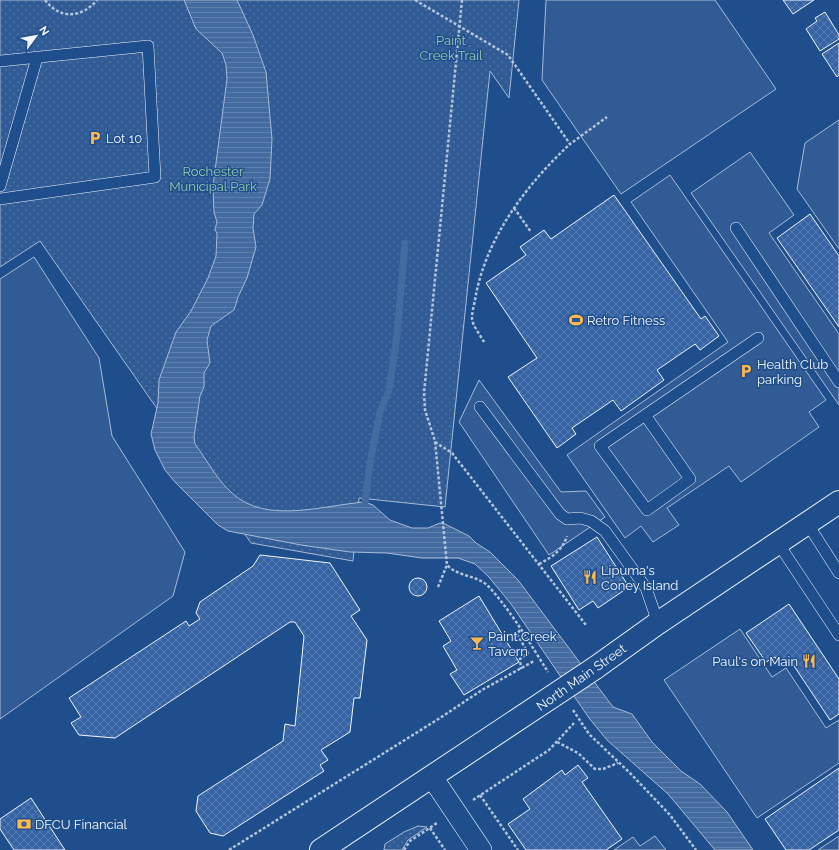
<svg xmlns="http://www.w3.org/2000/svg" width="839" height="850" font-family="Raleway,sans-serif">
	<defs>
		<pattern id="park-dots" width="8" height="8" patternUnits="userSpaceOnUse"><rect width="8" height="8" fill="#305b95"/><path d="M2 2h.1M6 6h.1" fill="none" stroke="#4e73a5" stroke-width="1.8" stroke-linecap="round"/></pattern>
		<pattern id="water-rules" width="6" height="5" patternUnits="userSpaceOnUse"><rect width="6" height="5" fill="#446ba0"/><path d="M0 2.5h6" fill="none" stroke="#5f81ae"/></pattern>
		<pattern id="building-cross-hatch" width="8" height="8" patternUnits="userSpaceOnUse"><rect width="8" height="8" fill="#3563a3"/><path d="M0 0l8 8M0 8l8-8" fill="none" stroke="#537ab1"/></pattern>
	</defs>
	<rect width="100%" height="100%" fill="#1f4e8c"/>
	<g fill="#305b95" stroke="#a8bbd7">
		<polygon points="546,0 715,0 776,89 621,194 542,80"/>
		<polygon points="839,120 839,249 797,189 805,143"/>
		<polygon points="750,152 794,215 769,233 839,334 839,405 691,193"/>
		<polygon points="670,175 826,400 809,412 819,427 741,482 729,466 667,508 679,525 653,542 641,526 625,538 567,455 728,342 631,202"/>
		<polygon points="34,257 99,358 112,436 185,552 173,596 0,719 0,279"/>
		<polygon points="479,380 561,492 586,491 605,517 549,555 459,422"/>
		<polygon points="740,629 772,677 786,668 826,728 839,720 839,763 757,818 664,680"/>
		<polygon points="655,836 666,850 614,850 633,837 640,846"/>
		<polygon points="839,836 839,850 818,850"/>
	</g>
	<g fill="url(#park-dots)" stroke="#a8bbd7">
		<polygon points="0,0 519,0 509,98 490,71 445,507 359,498 353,561 251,543 40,241 0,267"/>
		<polygon points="418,826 427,827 408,840 402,850 384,850 385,844 404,832"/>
	</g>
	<path fill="url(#water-rules)" stroke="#a8bbd7" d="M184,0H237L253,35L266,72L272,139L270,179L262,205L254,214L253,228L256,247L247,278L238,297L234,310L211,326L207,340L210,363L204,373V387L200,396L194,437L195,444C207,460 217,480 232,493C266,525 324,505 365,502L373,505L390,520L412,528H428L440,523L445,524L469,536L476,543L490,552L518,580L613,707L632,714L652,742L681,771L700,784L727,812L753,850H715L668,794L607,740L589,718L511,604L488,576L475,564L458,558H422L387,553L350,552L301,545L228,531L218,525L175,482L165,470L155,450L151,434L158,403L159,380L176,332L191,311L208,278L216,256L217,234L215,229L217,222L214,212L213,186L227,79L226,65L222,53L196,29Z"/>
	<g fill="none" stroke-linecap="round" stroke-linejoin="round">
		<polyline stroke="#446ba0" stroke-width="7" points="365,502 370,463 380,412 389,390 397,335 405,243"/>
	</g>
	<g fill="url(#building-cross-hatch)" stroke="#f2f6ff">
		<polygon points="783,0 814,0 793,14"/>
		<polygon points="825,12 839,35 839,39 820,51 806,29 817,21 815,18"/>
		<polygon points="839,43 839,75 837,77 822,54"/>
		<polygon points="614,195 701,319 705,316 719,336 700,350 695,344 657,370 664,380 621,411 613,400 572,428 576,434 557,448 508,377 537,358 486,283 526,255 520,247 544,230 551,239"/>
		<polygon points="810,214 839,256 839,327 777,238"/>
		<polygon points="597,537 629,587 598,608 593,601 579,610 551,566"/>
		<polygon points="260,555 330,563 360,610 351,616 367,640 360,698 354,698 350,732 321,750 328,760 320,765 324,771 223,836 210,833 196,811 198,796 283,741 285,724 295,726 304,636 295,622 290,622 115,738 79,735 71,723 81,717 69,698 186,621 189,626 200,619 196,613 200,602 253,566"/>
		<circle cx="418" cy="587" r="9"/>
		<polygon points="479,596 519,662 464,695 450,674 457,670 443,646 451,641 439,621"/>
		<polygon points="789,604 839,679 839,714 830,720 790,660 781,666 775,657 766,662 746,633"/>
		<polygon points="578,765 588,778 582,782 622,839 606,850 526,850 508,824 530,809 523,799 562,770 565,775"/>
		<polygon points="839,768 839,830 809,850 786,850 765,819"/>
		<polygon points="31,798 65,850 14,850 0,829 0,819"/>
	</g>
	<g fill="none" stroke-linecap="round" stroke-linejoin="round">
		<defs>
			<g id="service">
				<polyline points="0,61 148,46 155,177 0,199"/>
				<polyline points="0,186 37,58"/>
				<polyline points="736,228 839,382"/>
				<polyline points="480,407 560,514 567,519 580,518 591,521 605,531 646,588 658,623"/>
				<polyline points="645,415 690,479 647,510 600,446 758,338"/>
				<polyline points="807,523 839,573"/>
				<polyline points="778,543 839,635"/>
			</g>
			<polyline id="minor" points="432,777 481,850"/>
			<g id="primary">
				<polyline points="595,668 658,623 839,502"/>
				<polyline points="321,850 553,696"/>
			</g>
		</defs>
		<use href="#service" stroke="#f2f6ff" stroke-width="12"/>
		<use href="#minor" stroke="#f2f6ff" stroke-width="22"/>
		<use href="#primary" stroke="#f2f6ff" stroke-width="24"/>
		<g stroke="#b3c4dc" stroke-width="2.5" stroke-dasharray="3 2" stroke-linecap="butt">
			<path d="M45,0C60,20 82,18 97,0"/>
			<polyline points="415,0 508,55 570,144 607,117"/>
			<path d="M462,0L424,393L425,410L435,441L447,565C458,577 477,575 488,586C510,609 531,645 548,672"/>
			<polyline points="514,208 531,232"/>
			<path d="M484,342C481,336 472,325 472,318C472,312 474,305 475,300C485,239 526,185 570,144"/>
			<polyline points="435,442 452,453 586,625"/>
			<path d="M539,564C551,558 563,550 567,536"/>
			<polyline points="438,587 447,565"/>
			<polyline points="520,630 517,634 528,653 520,659 521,669"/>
			<polyline points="573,710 589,734 631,774 670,815 696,850"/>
			<polyline points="557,742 578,753 595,769 603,769 618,763"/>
			<polyline points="480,795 518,850"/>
			<polyline points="473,800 549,750 574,723"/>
			<polyline points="430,828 445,850"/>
			<polyline points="229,850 440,718 482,690 534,661"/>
			<polyline points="404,850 410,841 437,823"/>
		</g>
		<use href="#service" stroke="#1f4e8c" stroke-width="11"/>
		<use href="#minor" stroke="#1f4e8c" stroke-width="21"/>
		<use href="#primary" stroke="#1f4e8c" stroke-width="22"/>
		<defs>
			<polyline id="primary-bridge" points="553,696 595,668"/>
		</defs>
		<use href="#primary-bridge" stroke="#f2f6ff" stroke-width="24" stroke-linecap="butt"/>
		<use href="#primary-bridge" stroke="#1f4e8c" stroke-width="22"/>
	</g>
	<defs>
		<symbol id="parking-bare" viewBox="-9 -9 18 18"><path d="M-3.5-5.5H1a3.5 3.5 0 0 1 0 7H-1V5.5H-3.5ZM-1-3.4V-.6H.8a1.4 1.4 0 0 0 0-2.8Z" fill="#ffb74d" stroke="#1f4e8c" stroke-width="2.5" paint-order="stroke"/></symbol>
		<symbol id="stadium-bare" viewBox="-9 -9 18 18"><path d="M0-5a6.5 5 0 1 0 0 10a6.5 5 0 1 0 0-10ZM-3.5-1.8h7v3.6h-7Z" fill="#ffb74d" stroke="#1f4e8c" stroke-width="2.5" paint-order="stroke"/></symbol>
		<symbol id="restaurant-bare" viewBox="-9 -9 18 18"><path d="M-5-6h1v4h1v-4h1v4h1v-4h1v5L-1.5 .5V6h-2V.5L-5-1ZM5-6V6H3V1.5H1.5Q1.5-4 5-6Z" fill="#ffb74d" stroke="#1f4e8c" stroke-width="2.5" paint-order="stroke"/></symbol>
		<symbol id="bar-bare" viewBox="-9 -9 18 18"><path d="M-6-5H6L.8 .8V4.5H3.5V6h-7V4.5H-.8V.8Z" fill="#ffb74d" stroke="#1f4e8c" stroke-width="2.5" paint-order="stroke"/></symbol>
		<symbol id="bank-bare" viewBox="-9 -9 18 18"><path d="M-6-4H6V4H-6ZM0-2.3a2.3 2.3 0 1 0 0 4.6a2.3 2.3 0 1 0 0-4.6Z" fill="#ffb74d" stroke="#1f4e8c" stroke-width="2.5" paint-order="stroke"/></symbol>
	</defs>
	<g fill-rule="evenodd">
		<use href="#parking-bare" x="85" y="128" width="20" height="20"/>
		<use href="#stadium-bare" x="566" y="310" width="20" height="20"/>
		<use href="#parking-bare" x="736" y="361" width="20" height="20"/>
		<use href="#restaurant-bare" x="580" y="567" width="20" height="20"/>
		<use href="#bar-bare" x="467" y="633" width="20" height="20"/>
		<use href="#restaurant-bare" x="799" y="651" width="20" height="20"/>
		<use href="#bank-bare" x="14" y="814" width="20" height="20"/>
	</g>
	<g text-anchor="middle" stroke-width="3" stroke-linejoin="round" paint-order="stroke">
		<g font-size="13" fill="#97c8a6" stroke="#1f4e8c">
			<text x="451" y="45">Paint<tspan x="451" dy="15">Creek Trail</tspan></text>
			<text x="213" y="176">Rochester<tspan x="213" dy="15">Municipal Park</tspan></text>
		</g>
		<g font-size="13" fill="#f2f6ff" stroke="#1f4e8c" text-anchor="start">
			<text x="106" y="143">Lot 10</text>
			<text x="587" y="325">Retro Fitness</text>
			<text x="757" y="369">Health Club<tspan x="757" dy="15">parking</tspan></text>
			<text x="601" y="575">Lipuma's<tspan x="601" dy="15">Coney Island</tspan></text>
			<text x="488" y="641">Paint Creek<tspan x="488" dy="15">Tavern</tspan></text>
			<text x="798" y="666" text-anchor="end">Paul's on Main</text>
			<text x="35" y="829">DFCU Financial</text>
		</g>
		<g font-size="13" fill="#f2f6ff" stroke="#1f4e8c">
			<text transform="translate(581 677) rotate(-35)" y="5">North Main Street</text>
		</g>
	</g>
	<g transform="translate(36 36) rotate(58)" stroke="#1f4e8c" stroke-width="3" paint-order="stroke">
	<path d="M0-3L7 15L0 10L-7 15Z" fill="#f2f6ff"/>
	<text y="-6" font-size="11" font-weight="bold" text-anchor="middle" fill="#f2f6ff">N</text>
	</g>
</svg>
